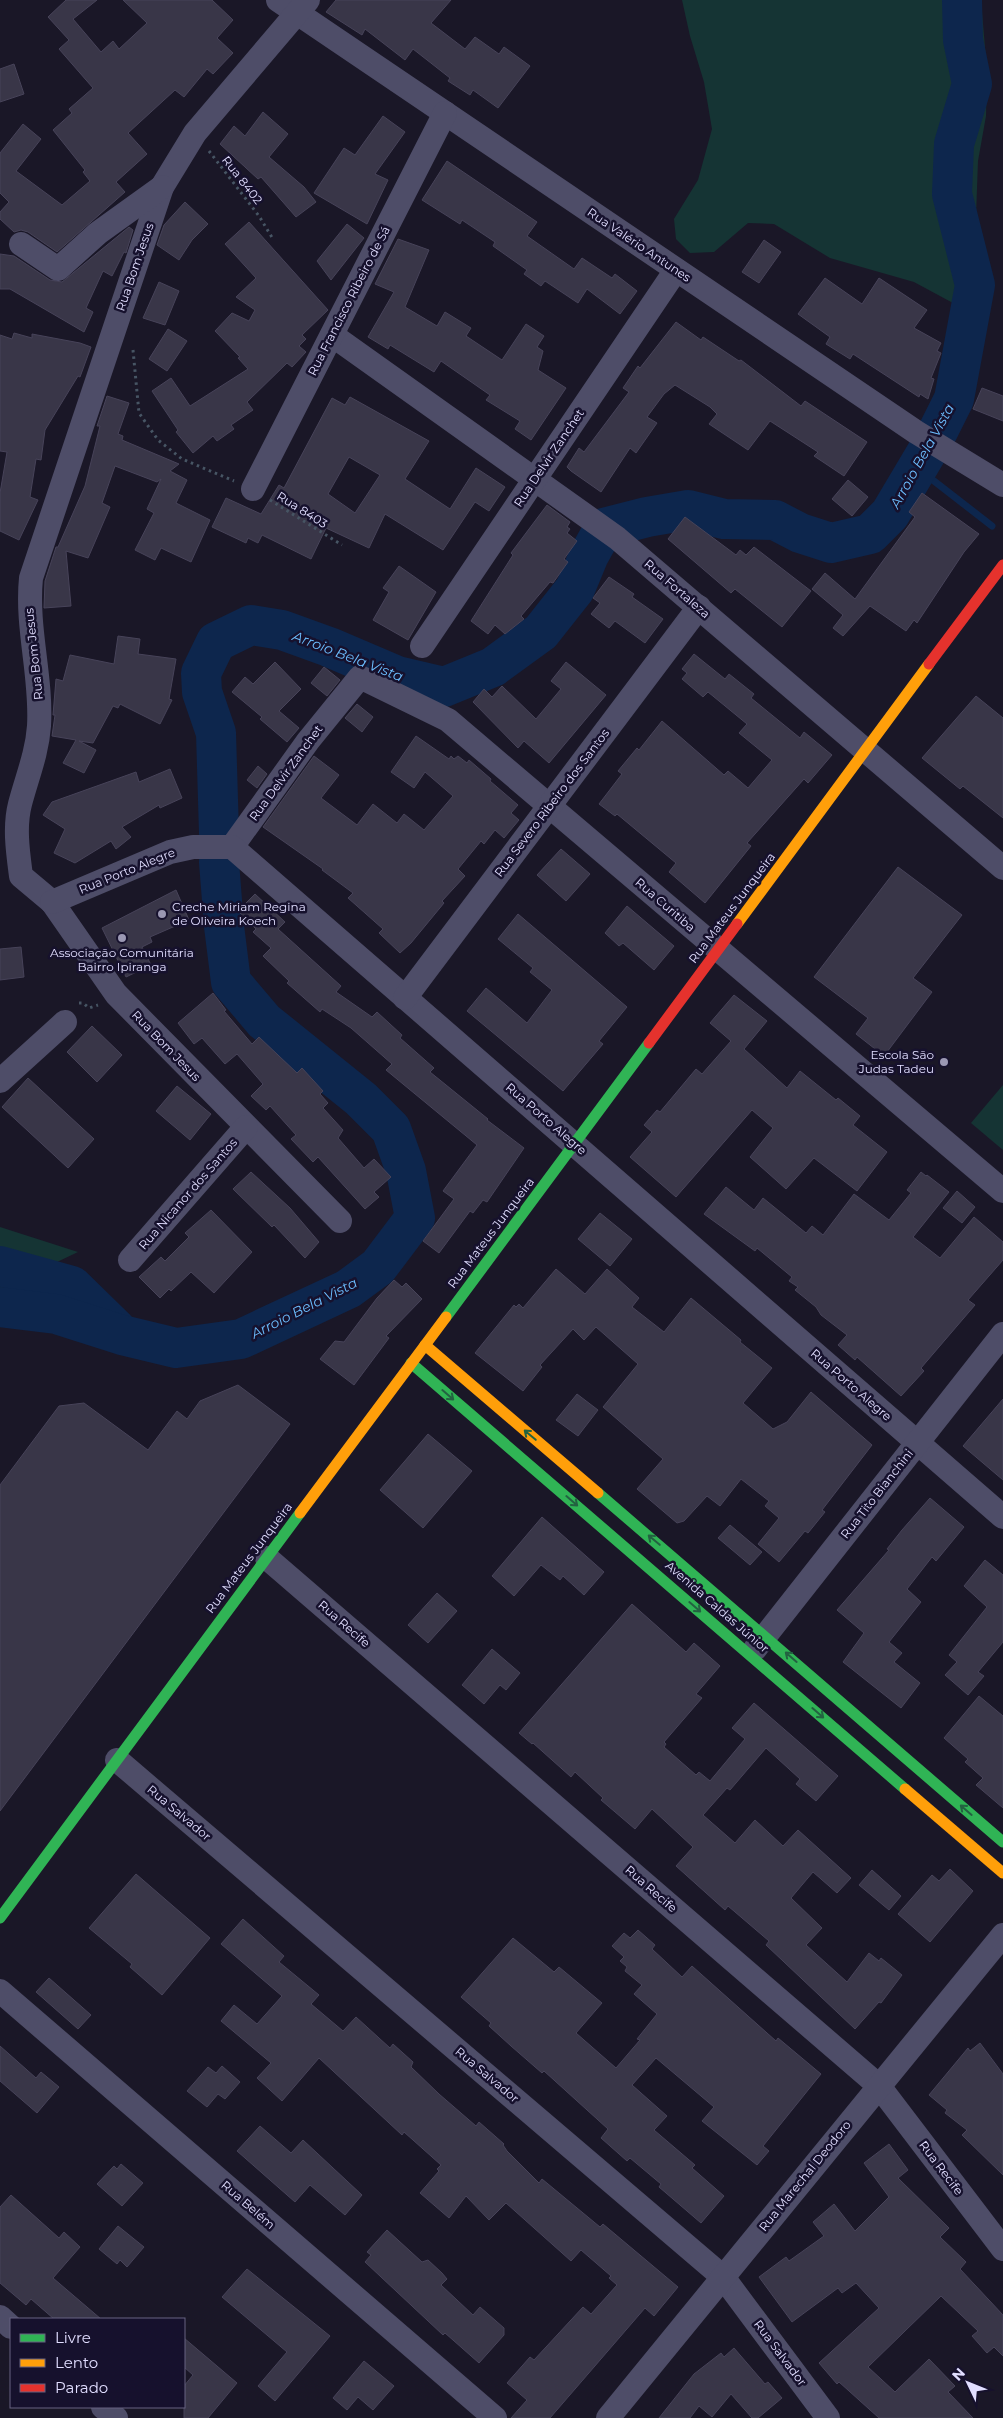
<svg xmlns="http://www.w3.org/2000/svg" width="1003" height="2418" font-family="Montserrat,sans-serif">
	<rect width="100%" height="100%" fill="#1a1727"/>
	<g fill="#153434">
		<polygon points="682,0 981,0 987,71 986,116 978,161 976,216 984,259 986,305 966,310 914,282 830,258 774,224 748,223 714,252 690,253 676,239 674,219 698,180 712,129 704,82 690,36"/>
		<polygon points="1003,1085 1003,1150 971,1123"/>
		<polygon points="0,1227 78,1252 0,1289"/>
	</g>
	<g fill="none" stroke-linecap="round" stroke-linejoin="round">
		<polyline stroke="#0d264d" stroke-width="7" points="916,467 992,526"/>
		<g stroke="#0d264d" stroke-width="40">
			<polyline points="219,833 216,733 202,692 201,673 216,642 251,625 282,630 329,647 397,676 444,687 493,667 541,632 575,589 589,555 604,528 647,517 688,510 724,519 775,520 800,533 831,543 870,534 890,514 931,445 954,399 975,285 952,194 954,144 972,84 963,40 962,0"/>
			<polyline points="0,1266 72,1286 116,1329"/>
			<polyline points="0,1307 56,1314 122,1335 176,1348 241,1339 348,1289 378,1267 415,1218 406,1171 391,1129 361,1099 264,1021 231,982 224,926 219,862"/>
		</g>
	</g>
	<g fill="#393648" stroke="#474359" fill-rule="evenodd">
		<polygon points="66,0 97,0 73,19 101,52 113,41 119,49 147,23 123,0 212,0 233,20 217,38 233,53 213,74 207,69 184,97 175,90 128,133 147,154 116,182 125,192 57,252 28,232 21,230 14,232 0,219 0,212 9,202 0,193 0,153 23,124 41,139 16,171 62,205 90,181 83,172 85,170 53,130 72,113 69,109 93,88 59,49 69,40 48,17"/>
		<polygon points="336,0 451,0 431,23 465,49 475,37 499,54 504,47 530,66 498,108 473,90 470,95 448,81 450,78 413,49 405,60 365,29 362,35 326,12"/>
		<polygon points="14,64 24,94 0,102 0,69"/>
		<polygon points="263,112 288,134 269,157 304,187 316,202 296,217 261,177 258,179 220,144 234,126 245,136"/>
		<polygon points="383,116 405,132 375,174 388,180 367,224 314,193 344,148 355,155"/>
		<polygon points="447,161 537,222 527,236 574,269 582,258 612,278 615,274 637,291 620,314 587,289 578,303 545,281 541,286 524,274 527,270 493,246 495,242 462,220 460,224 422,200"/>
		<polygon points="185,202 208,224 192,240 179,260 157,245 164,225"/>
		<polygon points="249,222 328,310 302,335 306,339 299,346 306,352 292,367 287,363 247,402 253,410 231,425 234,429 217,441 213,436 193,453 176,432 178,430 152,391 171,378 190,406 248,369 238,358 240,357 215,331 232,313 249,321 255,310 236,297 256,278 225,244"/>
		<polygon points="347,224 364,238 331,280 317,261"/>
		<polygon points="129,227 133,230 126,253 124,252 112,276 103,271 86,308 93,312 84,332 10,289 0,289 0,254 14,256 50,280 62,282"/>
		<polygon points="398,239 429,250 405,307 437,326 445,312 471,328 466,336 502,360 526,324 544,336 537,347 543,351 538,370 566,388 531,440 515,429 520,421 486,400 490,395 441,361 434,372 390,345 388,349 368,337 394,292 375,284"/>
		<polygon points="764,240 781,252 759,283 742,272"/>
		<polygon points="825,278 862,304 879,278 927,310 914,328 941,343 937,351 941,353 931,378 934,379 928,399 920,394 919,397 853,354 850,359 826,344 830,337 798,314"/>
		<polygon points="159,282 179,291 165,325 143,318"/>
		<polygon points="676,322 701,340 703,337 739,361 741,360 801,406 805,401 867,442 844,476 814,456 818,452 770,421 748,450 709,424 717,414 710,407 675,385 664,394 647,417 657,423 636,453 630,448 601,492 571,471 567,467 579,448 584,452 629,392 623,388 638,366 640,368"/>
		<polygon points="168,329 187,341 167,371 149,359"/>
		<polygon points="14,333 32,338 32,334 80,343 91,347 80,377 78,376 45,430 41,460 36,459 30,497 38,500 19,540 0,531 0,493 7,452 0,451 0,335 12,339"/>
		<polygon points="982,388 1003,396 1003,421 973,409"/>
		<polygon points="107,396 129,403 118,434 123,436 122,440 179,464 170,471 187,480 176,503 210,520 191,562 161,548 155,560 135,550 154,513 147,509 161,479 157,482 115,466 102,503 110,507 88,558 66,551 71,606 44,608 45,581 56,547 58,547 85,486 100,426 97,426"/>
		<path d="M350,397L429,441L405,479L450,509L476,468L505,487L489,511L475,502L443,550L385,514L369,548L326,528L311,559L262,535L258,543L248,538L246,543L212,527L226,498L261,514L279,485L284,488L332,398L345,405ZM349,457L380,475L355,513L328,494Z"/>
		<polygon points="848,480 868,497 852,516 832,499"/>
		<polygon points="922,493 979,534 964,552 917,623 914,620 906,631 870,606 843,636 833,628 843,615 812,589 825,573 855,599 915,517 909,512"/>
		<polygon points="547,505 570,522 567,527 570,529 567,533 577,541 564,559 568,562 553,583 550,582 521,616 524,619 505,634 495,625 488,634 471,621 513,555 511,553"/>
		<polygon points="685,517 736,555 740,550 746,555 754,547 811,591 782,627 735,589 731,593 668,539"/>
		<polygon points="399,566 436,592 408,640 373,620 389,592 383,588"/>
		<polygon points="609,577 634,594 632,597 663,619 645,643 615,621 609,628 591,614 600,603 593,598"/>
		<polygon points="118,636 140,639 138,654 176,659 169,699 172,700 160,724 120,704 118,708 113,706 93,743 79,741 96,750 84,773 63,763 76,740 52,736 55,715 53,715 56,679 63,681 70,655 114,664"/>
		<polygon points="694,654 725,679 729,674 754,694 751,698 800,738 804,732 832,755 808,783 804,779 747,843 751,846 705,903 669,872 676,863 617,814 615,816 599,804 622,774 618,771 637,748 639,750 662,721 724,775 728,771 748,788 772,760 739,733 747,724 708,692 703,697 682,679 687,673 682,669"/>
		<polygon points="275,662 301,689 279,711 299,728 287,742 260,719 262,717 232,692 245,677 253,684"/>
		<polygon points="566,662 606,695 549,763 524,741 518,748 473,702 484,689 492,697 502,686 536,719 561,689 551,681"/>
		<polygon points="324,667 340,680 327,696 311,683"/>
		<polygon points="976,696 1003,718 1003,818 963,786 960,789 922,758"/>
		<polygon points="357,704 373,717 362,732 345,718"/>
		<polygon points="416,736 449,759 451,756 454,759 458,756 467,763 469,760 491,779 490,781 518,805 511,813 519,820 504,838 495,830 484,844 481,841 458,869 465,876 442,901 444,903 411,943 400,953 379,933 383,929 348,898 353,893 322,870 323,869 263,827 314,756 339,775 321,798 357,825 373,804 397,823 404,814 424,830 453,796 425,772 414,788 391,772"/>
		<polygon points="258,766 267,774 257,788 247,780"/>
		<polygon points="170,769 182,798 160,808 159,805 122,827 131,837 116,849 111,841 75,863 54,853 65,829 43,815 52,802 136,772 139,782"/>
		<polygon points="561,849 590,874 566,901 537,875"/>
		<polygon points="898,867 962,915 913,978 932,992 884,1056 856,1034 868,1018 814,977"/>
		<polygon points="176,890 189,920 150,937 152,942 142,947 151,965 126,977 102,928"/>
		<polygon points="255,894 285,922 278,929 341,986 336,992 372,1017 377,1012 402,1035 400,1038 434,1068 430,1072 488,1119 487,1120 524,1148 487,1202 483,1200 473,1213 470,1211 439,1253 423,1241 454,1199 443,1191 477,1145 386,1070 392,1064 351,1028 322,1009 320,1012 287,983 289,981 263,956 271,948 253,932 256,929 238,911"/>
		<polygon points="627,906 674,946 654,970 623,943 619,946 605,933"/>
		<polygon points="518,914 627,1007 599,1041 603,1044 563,1091 467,1011 486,988 527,1023 552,990 530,972 533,968 498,939"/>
		<polygon points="21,947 24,977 0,980 0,949"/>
		<polygon points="213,993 226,1010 224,1011 252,1044 259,1037 297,1073 302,1068 323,1091 320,1094 328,1103 323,1108 343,1130 338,1138 364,1168 374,1159 391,1177 374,1192 379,1197 365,1209 318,1157 313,1162 291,1139 296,1135 270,1106 266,1110 251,1096 263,1084 237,1054 225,1064 202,1038 194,1044 178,1023"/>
		<polygon points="734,995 767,1021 744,1049 787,1088 800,1071 836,1100 838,1098 860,1116 853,1125 887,1152 857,1191 814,1158 786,1189 750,1157 773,1128 752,1110 676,1197 630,1157 652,1132 644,1125 657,1110 660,1112 696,1069 702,1074 731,1041 710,1023"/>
		<polygon points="92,1026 122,1055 97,1082 67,1052"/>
		<polygon points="28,1078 94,1139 68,1168 2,1107"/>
		<polygon points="177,1086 211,1114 190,1140 156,1111"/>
		<polygon points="251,1172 290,1208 319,1242 305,1258 274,1225 272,1227 233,1189"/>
		<polygon points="921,1172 926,1176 927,1175 949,1192 913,1237 940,1258 974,1217 1003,1242 1003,1260 968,1300 975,1305 921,1368 924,1371 901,1396 857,1357 855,1360 838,1345 847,1335 821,1315 816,1307 795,1290 798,1287 789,1281 792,1277 757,1248 755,1251 704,1214 726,1187 754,1210 763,1198 806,1233 812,1226 823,1235 854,1194 889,1220 911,1193 907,1190"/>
		<polygon points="957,1191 975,1207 962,1223 943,1208"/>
		<polygon points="211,1210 252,1252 214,1293 191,1272 171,1291 169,1289 160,1298 139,1277 161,1257 165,1261 189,1237 185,1233"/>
		<polygon points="600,1213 632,1239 610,1266 578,1239"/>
		<polygon points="556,1269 585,1294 607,1269 639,1298 632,1307 664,1332 691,1298 741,1340 740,1342 772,1368 743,1403 773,1429 787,1422 811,1392 872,1445 822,1510 825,1512 808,1533 805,1531 779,1562 758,1544 779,1518 765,1506 769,1501 741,1479 720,1506 707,1496 684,1521 677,1523 637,1489 663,1459 603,1407 638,1364 596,1327 584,1340 573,1329 540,1365 542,1367 523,1391 475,1353 514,1305 516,1307 519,1304 523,1308"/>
		<polygon points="394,1280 402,1287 406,1283 422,1299 386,1336 389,1338 354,1385 320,1359 335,1341 344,1342 377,1298"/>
		<polygon points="238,1385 290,1424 0,1811 0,1485 59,1406 84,1403 148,1450 177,1411 187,1419 200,1401"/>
		<polygon points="577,1394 598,1410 578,1436 556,1420"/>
		<polygon points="1003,1399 1003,1480 963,1446"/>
		<polygon points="428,1434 472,1471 423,1528 380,1490"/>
		<polygon points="930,1498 964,1527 936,1561 932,1557 907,1589 921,1602 889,1642 902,1653 894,1662 920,1683 901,1708 843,1662 864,1633 837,1610 889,1550 887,1549 902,1530"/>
		<polygon points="542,1517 604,1572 584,1595 563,1576 560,1580 541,1565 514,1596 492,1576"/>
		<polygon points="730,1525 762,1552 750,1565 718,1538"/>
		<polygon points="985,1560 1003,1575 1003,1642 978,1672 984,1676 968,1695 945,1675 957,1662 949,1655 987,1607 964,1586"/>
		<polygon points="437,1593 457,1611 428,1643 408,1625"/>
		<polygon points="632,1604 686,1652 694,1643 720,1666 696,1694 702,1698 664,1742 666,1744 664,1747 696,1775 699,1772 710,1781 745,1739 732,1728 754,1703 838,1776 816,1801 796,1784 800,1779 766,1748 730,1790 727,1788 703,1815 735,1843 755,1820 783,1846 798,1830 851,1878 837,1893 813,1872 791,1898 822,1928 806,1945 847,1982 869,1953 879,1961 881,1958 902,1975 881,2003 879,2002 855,2029 766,1945 769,1941 728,1906 725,1910 676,1866 693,1847 652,1809 635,1829 601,1800 603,1798 575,1772 571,1777 533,1743 532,1744 519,1733"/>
		<polygon points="492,1649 520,1673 506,1690 500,1685 484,1704 462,1685"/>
		<polygon points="979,1696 1003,1716 1003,1808 976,1785 983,1778 965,1762 968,1759 944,1738"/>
		<polygon points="950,1869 973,1891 930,1942 898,1914 932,1875 939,1881"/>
		<polygon points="872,1870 901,1896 889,1910 859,1885"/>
		<polygon points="136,1874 210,1938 162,1995 130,1967 132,1964 89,1928"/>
		<polygon points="243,1919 284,1956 279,1962 319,1995 311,2004 343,2031 356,2017 390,2048 393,2044 413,2062 411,2067 439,2094 476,2126 479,2122 504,2144 503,2145 507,2151 539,2183 542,2179 600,2227 603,2224 678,2287 654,2316 645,2308 550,2418 511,2418 527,2400 507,2383 530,2357 534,2360 583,2307 591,2314 617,2285 609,2278 611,2276 581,2250 571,2261 506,2203 489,2220 466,2196 449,2218 420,2193 439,2171 437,2169 441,2165 404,2132 402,2135 319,2058 282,2101 257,2078 271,2063 221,2021 234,2005 257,2024 282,1996 221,1944"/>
		<polygon points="638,1930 655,1945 652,1949 682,1977 692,1966 776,2041 778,2038 821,2074 763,2146 769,2151 757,2165 702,2121 714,2107 656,2058 632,2085 667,2116 654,2130 695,2165 692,2168 724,2196 701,2223 659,2187 661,2184 630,2158 627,2161 601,2138 608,2129 544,2071 542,2073 511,2046 489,2026 491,2023 461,1997 513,1938 554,1972 559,1967 602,2003 576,2033 616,2068 640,2040 637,2039 657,2014 634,1994 642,1985 625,1971 627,1967 620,1961 624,1957 612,1946 624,1933 630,1938"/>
		<polygon points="49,1978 91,2015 78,2029 36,1992"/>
		<polygon points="980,2043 1003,2074 1003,2175 962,2135 967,2130 945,2113 947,2110 929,2095 968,2048 970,2051"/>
		<polygon points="0,2046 36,2078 41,2072 59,2087 37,2113 0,2081"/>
		<polygon points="222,2066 240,2082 225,2099 218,2094 207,2107 187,2091 208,2067 216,2073"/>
		<polygon points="260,2126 291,2153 303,2140 362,2195 345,2215 310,2185 295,2202 237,2151"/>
		<polygon points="889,2144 908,2170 898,2178 949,2228 940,2237 966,2262 960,2269 1003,2315 1003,2356 994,2347 987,2353 972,2336 978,2331 941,2296 868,2367 895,2392 929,2359 955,2386 948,2392 973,2418 879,2418 839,2382 837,2384 819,2363 879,2308 856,2283 842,2293 838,2288 792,2322 759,2277 786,2257 789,2261 824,2236 813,2222 834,2204 855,2231 889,2197 864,2163"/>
		<polygon points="121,2164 143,2183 122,2206 97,2184 114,2166 117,2169"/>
		<polygon points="11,2195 59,2238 64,2232 80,2247 53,2278 101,2319 54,2319 31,2299 26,2305 0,2283 0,2207"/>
		<polygon points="118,2226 144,2247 127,2267 120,2260 117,2264 99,2249"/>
		<polygon points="387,2230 422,2262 428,2260 442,2273 447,2279 441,2285 473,2315 480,2307 504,2328 504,2335 479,2363 445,2333 443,2335 365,2262 371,2255 367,2252"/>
		<polygon points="247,2269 330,2336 275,2401 258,2386 287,2352 222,2297"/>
		<polygon points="184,2338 237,2383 208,2418 184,2418 184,2386 193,2375 184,2367"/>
		<polygon points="734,2348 765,2384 768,2382 782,2398 758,2418 752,2418 731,2394 712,2417 699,2406 690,2418 659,2418 694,2374 721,2353 724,2357"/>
		<polygon points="364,2361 394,2386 373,2410 358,2397 347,2410 333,2398"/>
	</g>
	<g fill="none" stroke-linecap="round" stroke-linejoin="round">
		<g stroke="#475564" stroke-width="3" stroke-dasharray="2.5 4" stroke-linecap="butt">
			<polyline points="209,151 259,216 273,239"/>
			<polyline points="133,350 139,413 158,440 182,459 234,481"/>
			<polyline points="270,500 342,545"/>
			<polyline points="79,1003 83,1003 89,1008 98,1005"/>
		</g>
		<g stroke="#4e4d68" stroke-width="24">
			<polyline points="278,0 916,432 1003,485"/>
			<path d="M308,0L195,133L162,187L31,578C26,628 42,677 39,726C37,754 27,777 20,804C14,827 18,853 21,876L52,902L116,994L340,1221"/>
			<polyline points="21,244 58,269 98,233 162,187"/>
			<polyline points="332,335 617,538 1003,868"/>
			<polyline points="253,489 445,113"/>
			<polyline points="422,646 676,270"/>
			<polyline points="232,847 308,741 360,677 448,720 1003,1191"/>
			<polyline points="52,902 170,852 193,847 232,847 1003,1517"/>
			<polyline points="405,998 699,607"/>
			<polyline points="0,1081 65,1022"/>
			<polyline points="130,1260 246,1127"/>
			<polyline points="267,1558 879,2086 1003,2249"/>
			<polyline points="755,1649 1003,1334"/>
			<polyline points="117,1760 723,2277 828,2418"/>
			<polyline points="0,1991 495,2418"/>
			<polyline points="0,2317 11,2327"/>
			<polyline points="103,2407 116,2418"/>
			<polyline points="608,2418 1003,1935"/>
		</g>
		<g stroke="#30b455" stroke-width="11">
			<polyline points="446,1317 649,1043"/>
			<polyline points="411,1363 905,1789"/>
			<polyline points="598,1493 1003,1842"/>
			<polyline points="0,1918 300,1513"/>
		</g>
		<g stroke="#ff9f0a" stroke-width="11">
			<polyline points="737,924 929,664"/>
			<polyline points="425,1345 598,1493"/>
			<polyline points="300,1513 446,1317"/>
			<polyline points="905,1789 1003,1873"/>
		</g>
		<g stroke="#e5322d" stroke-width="11">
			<polyline points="929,664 1003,565"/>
			<polyline points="649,1043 737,924"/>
		</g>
	</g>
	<defs><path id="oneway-shaft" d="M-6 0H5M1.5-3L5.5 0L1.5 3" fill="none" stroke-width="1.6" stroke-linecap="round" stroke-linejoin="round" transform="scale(1.25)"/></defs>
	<g stroke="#236241">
		<use href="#oneway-shaft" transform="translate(448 1395) rotate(41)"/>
		<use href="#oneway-shaft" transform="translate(530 1435) rotate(-140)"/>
		<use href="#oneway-shaft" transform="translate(572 1501) rotate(41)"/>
		<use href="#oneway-shaft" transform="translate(654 1540) rotate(-140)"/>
		<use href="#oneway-shaft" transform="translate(695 1607) rotate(41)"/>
		<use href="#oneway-shaft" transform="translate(791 1657) rotate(-139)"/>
		<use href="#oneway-shaft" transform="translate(818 1713) rotate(41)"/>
		<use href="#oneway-shaft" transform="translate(966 1810) rotate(-139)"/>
	</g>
	<g fill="#9b98b3" stroke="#16112d" stroke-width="2">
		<circle cx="162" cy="914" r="5"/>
		<circle cx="122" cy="938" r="5"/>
		<circle cx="944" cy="1062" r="5"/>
	</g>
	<g text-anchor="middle" stroke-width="5" stroke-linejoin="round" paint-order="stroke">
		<g font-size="12" fill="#e1deff" stroke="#16112d">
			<text transform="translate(242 180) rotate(52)" y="4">Rua 8402</text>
			<text transform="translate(639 245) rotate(34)" y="4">Rua Valério Antunes</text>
			<text transform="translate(135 267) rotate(-71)" y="4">Rua Bom Jesus</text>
			<text transform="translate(349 301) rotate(-63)" y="4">Rua Francisco Ribeiro de Sá</text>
			<text transform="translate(549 458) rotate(-56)" y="4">Rua Delvir Zanchet</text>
			<text transform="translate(302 510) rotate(32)" y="4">Rua 8403</text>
			<text transform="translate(677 589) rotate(41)" y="4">Rua Fortaleza</text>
			<text transform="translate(34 654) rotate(-96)" y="4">Rua Bom Jesus</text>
			<text transform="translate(286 773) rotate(-54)" y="4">Rua Delvir Zanchet</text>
			<text transform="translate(552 803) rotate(-53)" y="4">Rua Severo Ribeiro dos Santos</text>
			<text transform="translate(127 871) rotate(-22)" y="4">Rua Porto Alegre</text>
			<text transform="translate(665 905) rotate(41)" y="4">Rua Curitiba</text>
			<text transform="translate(732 908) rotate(-53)" y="4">Rua Mateus Junqueira</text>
			<text transform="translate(166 1046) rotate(46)" y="4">Rua Bom Jesus</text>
			<text transform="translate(546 1119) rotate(41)" y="4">Rua Porto Alegre</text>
			<text transform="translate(188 1194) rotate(-49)" y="4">Rua Nicanor dos Santos</text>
			<text transform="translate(491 1233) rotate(-53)" y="4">Rua Mateus Junqueira</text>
			<text transform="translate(851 1385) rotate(41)" y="4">Rua Porto Alegre</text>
			<text transform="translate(877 1494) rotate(-52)" y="4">Rua Tito Bianchini</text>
			<text transform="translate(249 1558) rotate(-53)" y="4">Rua Mateus Junqueira</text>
			<text transform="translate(717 1607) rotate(41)" y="4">Avenida Caldas Júnior</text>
			<text transform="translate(344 1624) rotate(41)" y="4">Rua Recife</text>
			<text transform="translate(179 1813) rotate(40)" y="4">Rua Salvador</text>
			<text transform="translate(651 1889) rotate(41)" y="4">Rua Recife</text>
			<text transform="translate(487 2075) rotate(40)" y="4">Rua Salvador</text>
			<text transform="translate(941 2168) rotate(53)" y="4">Rua Recife</text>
			<text transform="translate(805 2176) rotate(-51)" y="4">Rua Marechal Deodoro</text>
			<text transform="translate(248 2205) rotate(41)" y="4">Rua Belém</text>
			<text transform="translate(780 2353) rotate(53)" y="4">Rua Salvador</text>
		</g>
		<g font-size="12" fill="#e1deff" stroke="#16112d" text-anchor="start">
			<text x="172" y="911">Creche Miriam Regina<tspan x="172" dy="14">de Oliveira Koech</tspan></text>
			<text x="122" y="957" text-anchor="middle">Associação Comunitária<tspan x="122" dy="14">Bairro Ipiranga</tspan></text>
			<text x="934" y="1059" text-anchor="end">Escola São<tspan x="934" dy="14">Judas Tadeu</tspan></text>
		</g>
		<g font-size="14" font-style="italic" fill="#6cbeff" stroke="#16112d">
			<text transform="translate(922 456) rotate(-61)" y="5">Arroio Bela Vista</text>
			<text transform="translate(348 656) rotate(21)" y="5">Arroio Bela Vista</text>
			<text transform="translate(304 1308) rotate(-27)" y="5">Arroio Bela Vista</text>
		</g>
	</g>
	<rect x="10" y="2318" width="175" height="90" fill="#16112d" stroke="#676381"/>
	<rect x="20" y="2334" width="25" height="8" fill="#30b455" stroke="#676381"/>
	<text x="55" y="2343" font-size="15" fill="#e1deff">Livre</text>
	<rect x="20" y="2359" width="25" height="8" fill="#ff9f0a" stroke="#676381"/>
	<text x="55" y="2368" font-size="15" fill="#e1deff">Lento</text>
	<rect x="20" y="2384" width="25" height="8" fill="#e5322d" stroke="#676381"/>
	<text x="55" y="2393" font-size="15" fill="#e1deff">Parado</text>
	<g transform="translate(968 2383) rotate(313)" stroke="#16112d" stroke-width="4" paint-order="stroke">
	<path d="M0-4L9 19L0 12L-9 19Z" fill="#e1deff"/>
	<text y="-8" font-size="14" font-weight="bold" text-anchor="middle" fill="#e1deff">N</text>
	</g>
</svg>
